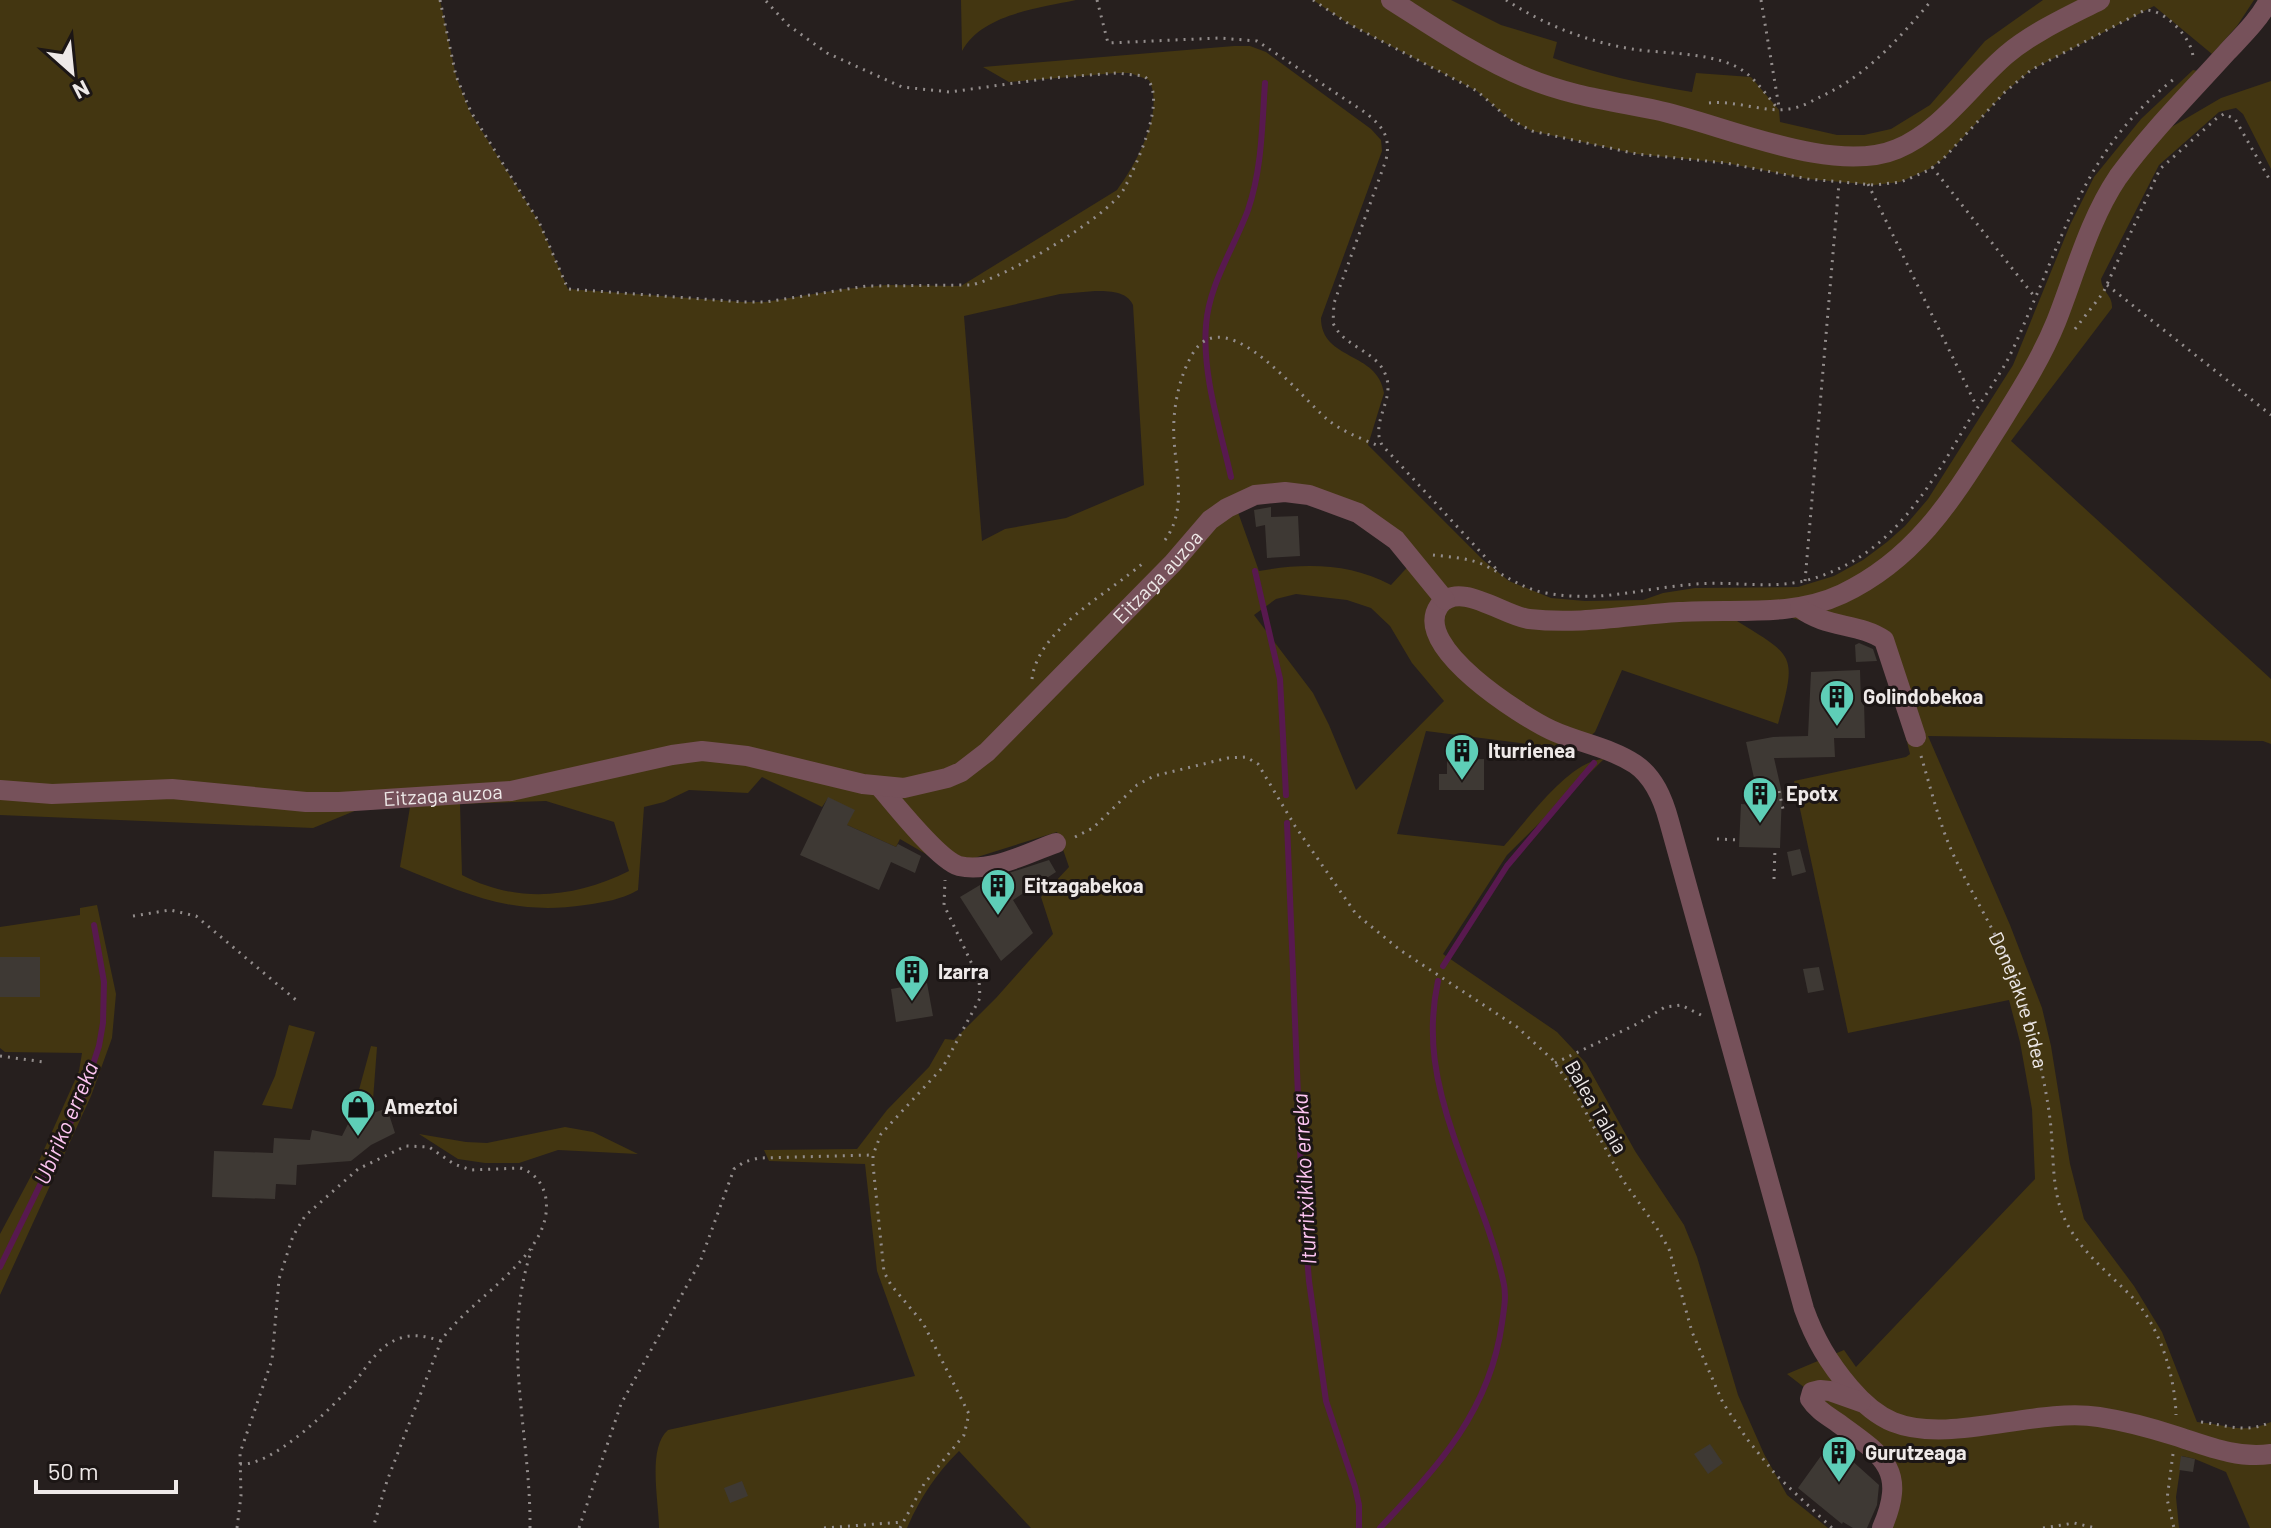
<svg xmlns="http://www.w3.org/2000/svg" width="2271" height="1528" font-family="Barlow,sans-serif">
	<rect width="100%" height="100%" fill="#261f1e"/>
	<g fill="#433611" fill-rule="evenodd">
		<path d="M0,0H440L456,76L470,112L539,222L568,289L743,302H765L844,289L887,285L961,286L1117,190C1136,164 1165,112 1149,80L1130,73H1116L1009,82L983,67L1234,46H1250L1266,52L1371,129L1381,140L1382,151L1321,318C1321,361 1378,351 1384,393L1368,445L1483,560L1509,581L1551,598L1585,601L1643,600L1663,593L1695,588L1798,587L1834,576L1863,560L1887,542L1905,526L1928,499L2013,365L2070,225L2094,177L2141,119L2193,70L2198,71L2127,153L2221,98L2271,81V169L2243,114L2236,108L2219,112L2159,165L2101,279C2101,291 2113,295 2112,308L2011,441L2271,679V744L2263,741L1928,736L2010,925L2042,1008L2051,1046L2070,1164L2084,1219L2134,1286L2162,1332L2197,1422C2226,1424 2241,1435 2271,1422V1528H2250L2226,1472L2195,1459L2182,1456L2176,1497L2179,1528H1890L1899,1471L1894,1457L1787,1374L1844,1350L1856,1367L2035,1179L2032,1109L2020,1042L2009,1000L1848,1033L1794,781L1906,757L1910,754L1884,649L1867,639L1785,616L1737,621C1795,657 1797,654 1778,724L1622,670L1595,732L1575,750L1426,731L1397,834L1504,846C1527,821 1569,760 1604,759L1507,855L1443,954L1557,1032L1586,1063L1635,1151L1684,1225L1697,1257L1738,1395L1764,1454L1787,1495L1828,1528H1031L959,1451C936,1474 920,1498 907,1528H659C659,1502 647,1448 668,1430L915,1376L877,1271L865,1164L769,1161L764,1150L857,1149L887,1110L929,1067L945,1039L954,1040L996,998L1053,934L1041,897L1069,867L1057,832L971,859L931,857L900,839L896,847L847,825L828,798L822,807L762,777L748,793L689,790L664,802L644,807L638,890C620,900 605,902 585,905C511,916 467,894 400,867L410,807L357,810L313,828L0,815ZM1095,291C1109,291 1127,291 1133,305L1144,485L1066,518L1005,529L982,541L964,316L1060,294ZM1309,495L1402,547L1414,560L1391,585C1350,563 1304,563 1259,571L1235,504ZM1296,594L1347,600L1371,608L1390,626L1412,663L1444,701L1356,790L1329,725L1313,693L1254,615L1276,599ZM546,801L614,822L629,871C575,898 517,904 462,875L460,804Z"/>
		<path d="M961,0H1076C1039,8 982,14 962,51Z"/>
		<path d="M1313,0H1451L1501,25L1557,42L1553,58C1599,75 1645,84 1692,92L1696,73L1751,77L1779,110L1780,122L1837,135H1864L1891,129L1930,105L1985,41L2043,0H2254L2237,26L2212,54L2154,6L2031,70L2005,92L1944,158L1929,169L1900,182L1874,185L1808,179L1726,163L1637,154L1532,131L1508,118L1477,91L1349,24Z"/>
		<polygon points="97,905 116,994 112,1038 91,1096 0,1295 0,1234 39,1161 79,1071 82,1053 5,1052 0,1048 0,927 80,915 80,908"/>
		<polygon points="289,1025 315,1032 292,1109 262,1105 275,1076"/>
		<polygon points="371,1046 377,1047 372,1113 354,1108"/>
		<polygon points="565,1127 593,1132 638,1154 558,1150 519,1163 485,1163 458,1159 419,1134 466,1142 487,1143"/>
	</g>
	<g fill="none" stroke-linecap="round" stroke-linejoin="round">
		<g stroke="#58194f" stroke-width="6">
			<path d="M1231,477C1220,428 1202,375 1206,325C1209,284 1234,248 1248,210C1262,169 1262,126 1265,83"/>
			<polyline points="1255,571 1280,679 1286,795"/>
			<polyline points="1287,823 1302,1195 1309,1281 1326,1401 1355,1487 1359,1505 1359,1528"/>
			<polyline points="1443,966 1507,866 1594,763"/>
			<polyline points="0,1267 81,1101 99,1046 103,1023 104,982 94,925"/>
			<path d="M1380,1528C1439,1465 1490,1411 1502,1323C1504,1308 1507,1295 1503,1280C1492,1231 1470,1184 1454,1137C1436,1085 1426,1036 1438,981"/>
		</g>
	</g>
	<g fill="#3e3934">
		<polygon points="1271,507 1271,517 1298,516 1300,556 1267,558 1265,525 1256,527 1254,510"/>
		<polygon points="1859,643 1873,649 1877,661 1856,662 1855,645"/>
		<polygon points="1860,670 1861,702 1864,702 1865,738 1834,738 1835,757 1774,758 1782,793 1780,848 1739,847 1741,804 1760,805 1746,742 1773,737 1808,736 1811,672"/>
		<polygon points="1484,759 1484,790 1439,790 1439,774 1447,774 1447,760"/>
		<polygon points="828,797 855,810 847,825 896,847 898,844 921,856 915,873 891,862 879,890 800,855"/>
		<polygon points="1800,849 1806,872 1792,876 1787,852"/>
		<polygon points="1049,860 1056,872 1013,900 1033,933 1001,961 960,897 990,879"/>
		<rect x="0" y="957" width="40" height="40"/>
		<polygon points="1819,967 1824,990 1808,993 1803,969"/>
		<polygon points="927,983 933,1016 896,1022 891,989"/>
		<polygon points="387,1108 395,1133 371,1145 351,1161 297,1165 296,1185 276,1184 275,1199 212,1197 214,1151 273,1153 274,1138 310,1140 312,1130 342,1136 349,1122"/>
		<polygon points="1831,1442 1879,1485 1877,1505 1867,1528 1853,1528 1843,1522 1842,1524 1798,1488"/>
		<polygon points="1710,1444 1723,1463 1708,1474 1694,1454"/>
		<polygon points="2181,1456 2195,1459 2193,1472 2179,1470"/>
		<polygon points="742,1481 748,1496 730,1503 724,1488"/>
	</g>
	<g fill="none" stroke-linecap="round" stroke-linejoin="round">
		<g stroke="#938d8c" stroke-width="3" stroke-dasharray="2 6" stroke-linecap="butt">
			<path d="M440,0L456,76L471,112L539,222L568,289L743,302H765L867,286L971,285C1005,278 1107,218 1124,189C1136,165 1170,95 1144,76L1116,73L1051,78L950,92L902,87L827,53L788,25L765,0"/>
			<path d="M1097,0L1108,43L1219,38L1257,41L1366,113C1383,127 1391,137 1386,160L1334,303L1333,323C1344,348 1377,350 1386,376C1395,400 1370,422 1382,445L1499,572"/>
			<path d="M1313,0L1349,24L1477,91L1508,118L1532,131L1637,154L1726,163L1808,179L1874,185L1901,182L1929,170L1944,158L2005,92L2031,70L2145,10C2165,9 2194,40 2193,59"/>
			<path d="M1506,0C1545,25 1585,41 1632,49C1665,54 1705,52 1735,66C1754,75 1766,95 1779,110"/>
			<polyline points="1761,0 1779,107"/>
			<path d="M1709,103C1736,100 1765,113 1788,109C1800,108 1812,101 1822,96C1869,74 1899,38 1932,0"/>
			<polyline points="1932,167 2034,296"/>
			<polyline points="1868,184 1977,407"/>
			<polyline points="2107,285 2271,415"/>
			<polyline points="2075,329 2103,293 2160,169 2217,118 2224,114 2235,119 2271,182"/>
			<path d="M1165,540C1187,510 1176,473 1174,439C1172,411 1179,374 1195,350C1229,303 1302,399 1327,419C1342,432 1363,439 1381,447"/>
			<path d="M1433,555C1450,557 1471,558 1486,566C1506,576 1523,589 1546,593C1601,603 1643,588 1696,584C1731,581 1770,589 1804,581C1889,560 1927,491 1968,422C1981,402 1995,382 2007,361C2017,342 2025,321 2034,301C2072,212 2094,142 2174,79"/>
			<polyline points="1805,581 1839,183"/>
			<path d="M1032,679C1038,629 1108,594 1143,563"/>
			<path id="s1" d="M1921,756C1931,789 1939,823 1953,854C1976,903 2007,949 2023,1001C2035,1040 2045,1080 2050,1119C2054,1150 2051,1187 2063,1215C2077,1249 2108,1272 2133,1298C2160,1327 2175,1376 2176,1415"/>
			<polyline points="1779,791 1783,809 1781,809"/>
			<polyline points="1075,837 1093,828 1137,785 1154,776 1228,758 1246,757 1258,764 1295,826 1356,914 1400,950 1517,1027 1553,1060 1577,1096 1622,1179 1655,1225 1669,1249 1692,1332 1723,1403 1747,1439 1776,1475 1832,1528"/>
			<polyline points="1717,839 1739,840"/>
			<polyline points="1774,879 1775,848"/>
			<polyline points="133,916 170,910 196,916 296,1000"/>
			<polyline points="0,1056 44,1062"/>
			<polyline points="1555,1063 1637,1024 1665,1007 1681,1005 1703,1016"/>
			<path d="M2201,1422C2227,1425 2245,1434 2271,1422"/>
			<polyline points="2173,1454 2167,1499 2174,1528"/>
			<path d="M240,1464C272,1467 333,1407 354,1383C367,1367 378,1346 398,1339C412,1333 426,1336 441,1341"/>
			<path d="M237,1528L241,1496L240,1453L272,1360L279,1279L293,1236L305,1216L358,1169L406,1146L429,1147L454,1164L471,1170L520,1168C533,1172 541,1181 545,1194C559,1253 469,1298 441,1341L387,1481L373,1528"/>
			<path d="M530,1528C531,1435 500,1340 532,1249"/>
			<polyline points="579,1528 621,1404 700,1262 734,1169 744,1162 759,1158 873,1155"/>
			<polyline points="824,1528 903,1522"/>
			<polyline points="900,1528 924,1484 964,1435 969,1414 923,1323 891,1285 884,1272 873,1165 873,1155 881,1134 943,1067 980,998 979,979 944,905 945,880"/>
			<polyline points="2043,1528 2074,1523 2096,1528"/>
		</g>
		<g stroke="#76515a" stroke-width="20">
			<path d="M1391,0C1435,28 1479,58 1527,78C1570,96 1612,101 1656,110C1722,124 1833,176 1897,149C1941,131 1971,85 2006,55C2033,32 2069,16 2100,0"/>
			<path d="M2269,0C2259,20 2242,36 2227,52C2190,93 2150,133 2118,177C2089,220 2075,274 2056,322C2041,359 2019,393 1998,427C1954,496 1918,558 1842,594C1791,618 1733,608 1679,612C1629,615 1579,625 1529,619C1504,616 1458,579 1439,606C1411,647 1522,716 1551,730C1579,743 1609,747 1635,764C1654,777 1663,799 1669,821L1804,1309C1815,1340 1829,1363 1850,1388C1861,1401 1876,1415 1893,1422C1950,1445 2035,1407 2099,1417C2125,1421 2151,1428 2176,1436C2207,1446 2238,1459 2271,1454"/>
			<path d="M1800,608C1825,628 1860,623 1884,640L1916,737"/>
			<path d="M880,787C895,805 939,860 959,866C991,873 1027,853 1056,843"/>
			<path id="s2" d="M0,790L52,794L172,789L306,802H339L511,791L672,755L702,751L747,756L863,784L904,788L947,778L961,772L987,752L1173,563L1210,520L1227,508L1255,495L1285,492L1309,495L1358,513L1396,540L1445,600"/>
			<path d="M1861,1402L1830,1391L1820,1390L1812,1392L1810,1399C1817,1410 1828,1416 1838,1423C1884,1456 1907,1470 1882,1528"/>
		</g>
	</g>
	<defs>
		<symbol id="building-pin" viewBox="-11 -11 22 30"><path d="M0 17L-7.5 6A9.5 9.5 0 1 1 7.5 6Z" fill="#5eceb7" stroke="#1c1615"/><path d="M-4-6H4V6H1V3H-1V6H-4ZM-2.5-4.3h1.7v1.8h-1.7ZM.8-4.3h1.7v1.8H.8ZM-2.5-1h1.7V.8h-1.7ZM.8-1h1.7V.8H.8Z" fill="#111"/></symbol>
		<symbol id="shop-pin" viewBox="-11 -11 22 30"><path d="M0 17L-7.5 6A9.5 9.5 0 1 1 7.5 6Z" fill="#5eceb7" stroke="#1c1615"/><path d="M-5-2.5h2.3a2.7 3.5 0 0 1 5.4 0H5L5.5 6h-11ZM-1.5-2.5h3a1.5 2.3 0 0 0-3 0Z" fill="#111"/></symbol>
	</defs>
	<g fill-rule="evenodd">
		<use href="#building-pin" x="1817" y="677" width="40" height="54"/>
		<use href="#building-pin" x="1442" y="731" width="40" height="54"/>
		<use href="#building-pin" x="1740" y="774" width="40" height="54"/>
		<use href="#building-pin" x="978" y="866" width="40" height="54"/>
		<use href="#building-pin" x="892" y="952" width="40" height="54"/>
		<use href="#shop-pin" x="338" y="1087" width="40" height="54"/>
		<use href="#building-pin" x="1819" y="1433" width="40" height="54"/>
	</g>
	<g text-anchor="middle" stroke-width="6" stroke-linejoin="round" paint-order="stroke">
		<g font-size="20" fill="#eee9e8" stroke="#1c1615">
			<text dy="7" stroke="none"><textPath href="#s2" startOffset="1250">Eitzaga auzoa</textPath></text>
			<text dy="7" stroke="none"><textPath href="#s2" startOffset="444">Eitzaga auzoa</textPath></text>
			<text dy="7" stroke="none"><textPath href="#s1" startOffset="264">Donejakue bidea</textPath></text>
			<text transform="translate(1596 1107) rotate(60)" y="7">Balea Talaia</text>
		</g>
		<g font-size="20" font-weight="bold" fill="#eee9e8" stroke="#1c1615" text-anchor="start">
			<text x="1863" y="704">Golindobekoa</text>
			<text x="1488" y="758">Iturrienea</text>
			<text x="1786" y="801">Epotx</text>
			<text x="1024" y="893">Eitzagabekoa</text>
			<text x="938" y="979">Izarra</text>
			<text x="384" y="1114">Ameztoi</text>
			<text x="1865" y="1460">Gurutzeaga</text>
		</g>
		<g font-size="22" font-style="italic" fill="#ffc6f3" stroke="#1c1615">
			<text transform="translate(66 1123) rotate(-67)" y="8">Ubiriko erreka</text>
			<text transform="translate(1304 1179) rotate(-93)" y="8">Iturritxikiko erreka</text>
		</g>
	</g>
	<g transform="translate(72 72) rotate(153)" stroke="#1c1615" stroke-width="6" paint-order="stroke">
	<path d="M0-6L14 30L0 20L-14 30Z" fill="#eee9e8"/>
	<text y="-12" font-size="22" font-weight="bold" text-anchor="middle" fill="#eee9e8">N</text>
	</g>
	<path d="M36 1480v12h140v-12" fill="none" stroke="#eee9e8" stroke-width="4"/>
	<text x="48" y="1480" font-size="24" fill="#eee9e8" stroke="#1c1615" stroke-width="6" paint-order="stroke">50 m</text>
</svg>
